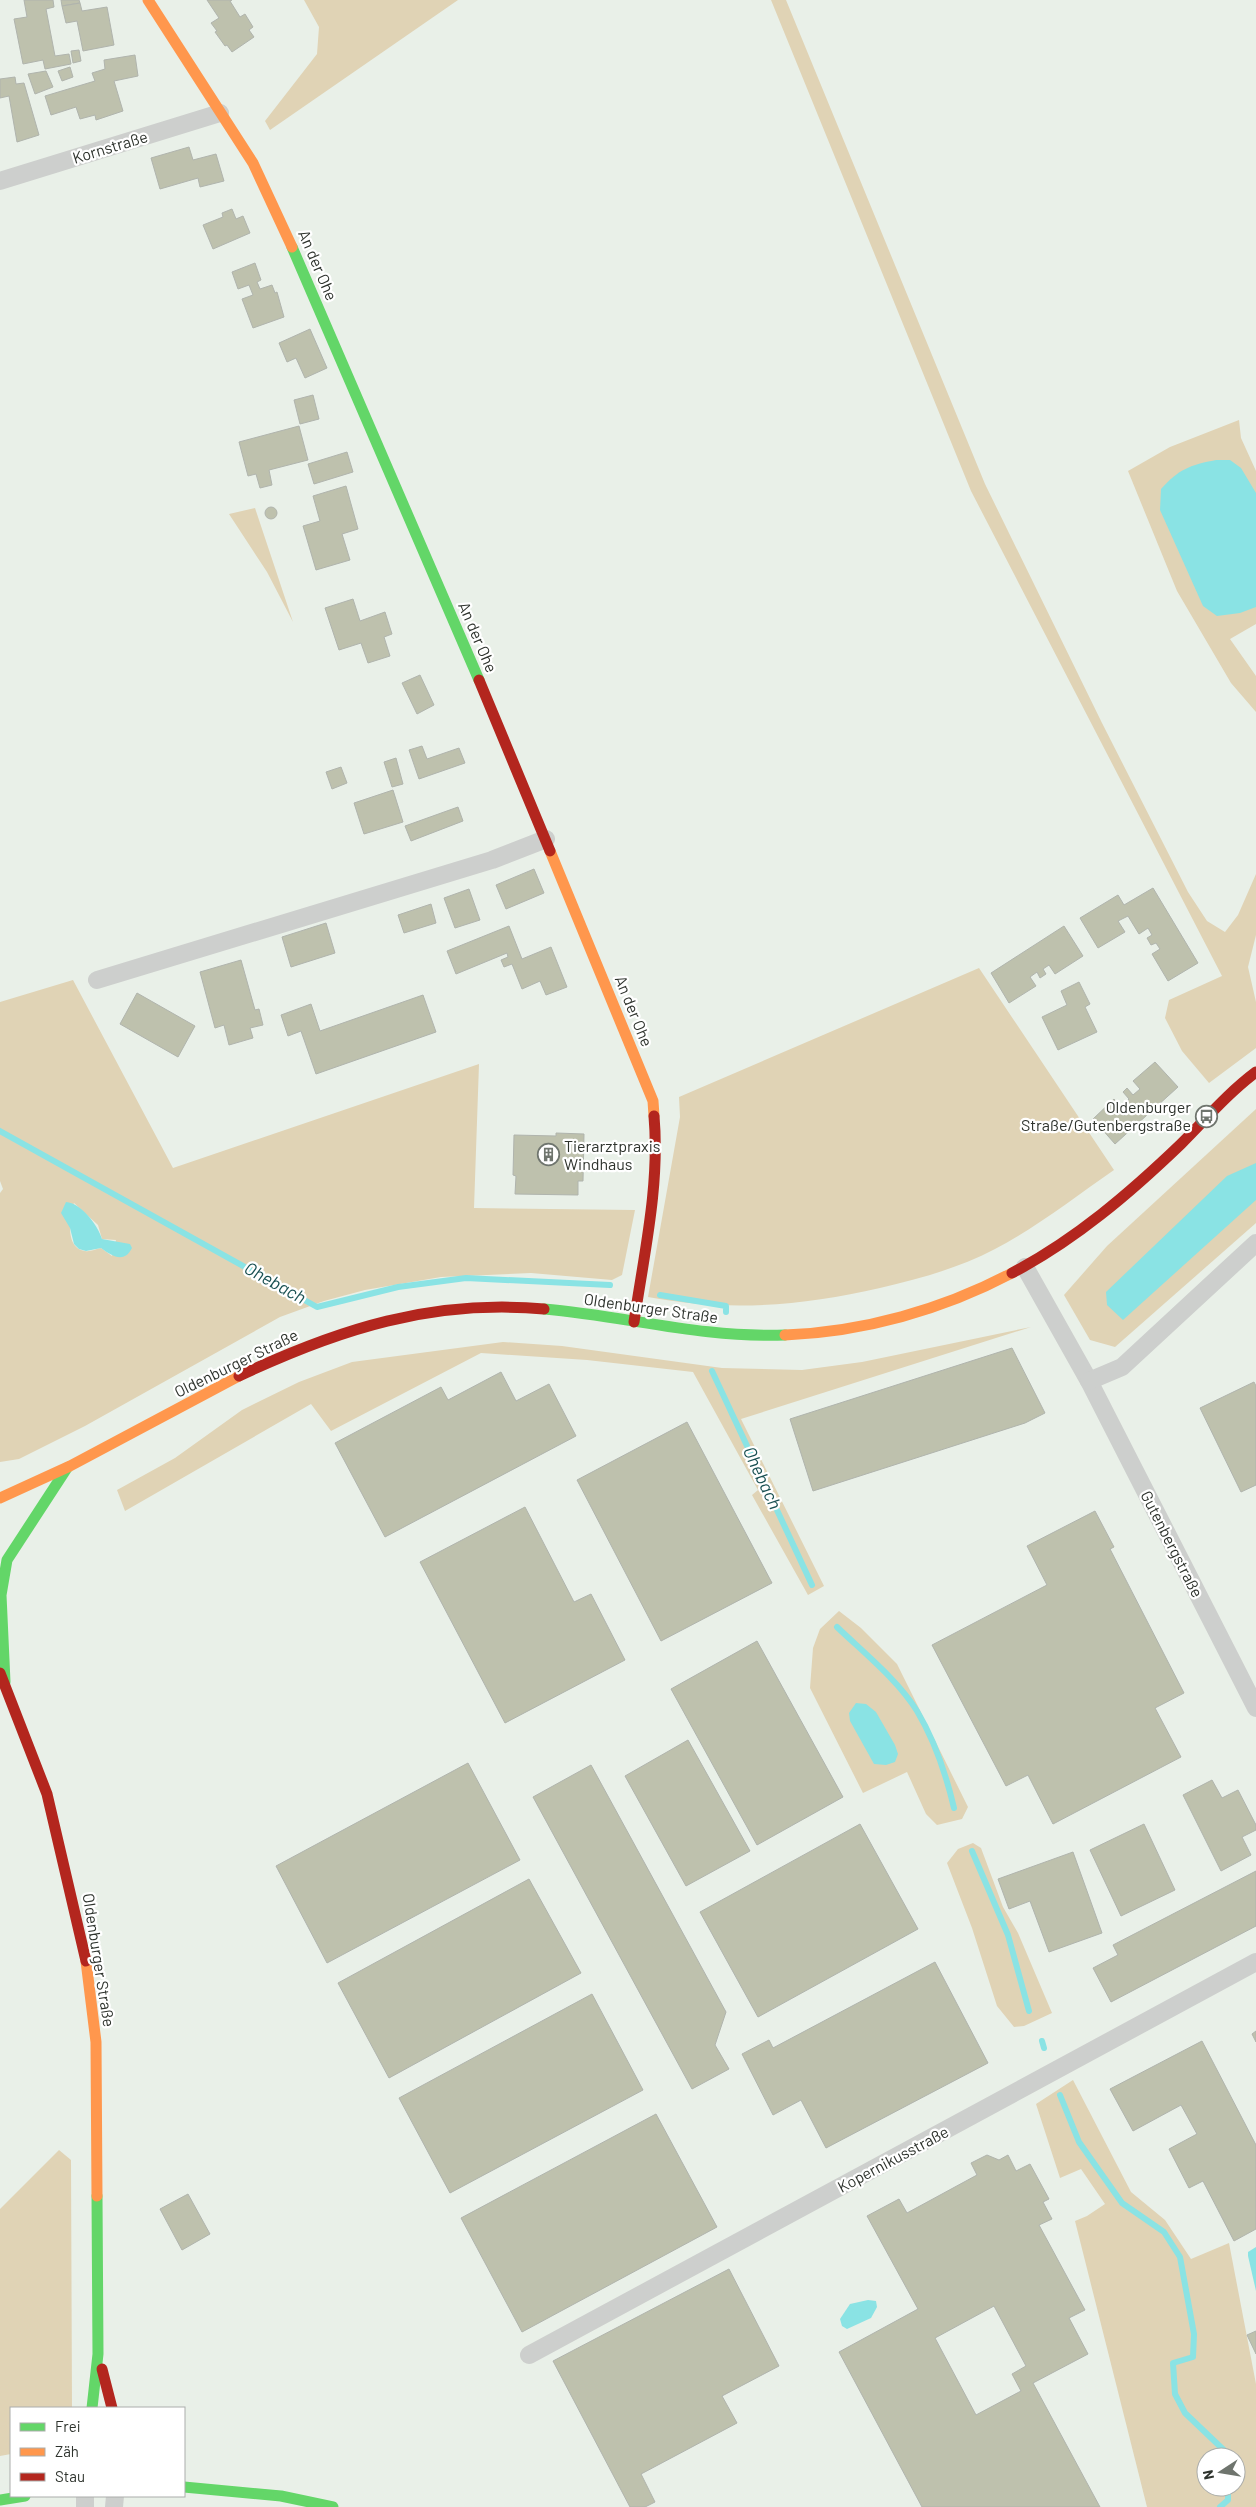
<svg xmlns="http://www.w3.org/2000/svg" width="1256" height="2507" font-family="Barlow,sans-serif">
	<rect width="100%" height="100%" fill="#e9f0e8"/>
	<g fill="#e0d3b5" fill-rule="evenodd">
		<polygon points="304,0 458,0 270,130 265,121 317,54 319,27"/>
		<polygon points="771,0 786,0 985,484 1102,723 1188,892 1207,921 1225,932 1238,915 1256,874 1256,935 1248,967 1256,1002 1256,1048 1209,1083 1182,1051 1165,1018 1169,1000 1222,976 971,491"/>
		<polygon points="1239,420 1241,438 1256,471 1256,624 1230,639 1256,676 1256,712 1231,683 1177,591 1128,471 1170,447"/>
		<polygon points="255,508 293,622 267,572 229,514"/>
		<path d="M979,968L1114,1170C1075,1197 1037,1227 995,1249C959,1268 919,1279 880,1288C802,1306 728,1312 648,1297L680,1117L679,1097Z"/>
		<path d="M73,980L173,1168L479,1064L474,1208L635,1210L622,1275L612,1280L531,1273L441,1277L365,1290L324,1301L280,1317L85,1426L19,1459L0,1462V1193L3,1189L0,1181V1002ZM74,1203L98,1225L102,1239L116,1240L112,1256L101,1248C96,1249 90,1252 85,1251C64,1248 70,1216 74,1203Z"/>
		<polygon points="1256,1109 1256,1223 1115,1347 1090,1340 1064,1295 1107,1246"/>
		<polygon points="1031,1327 741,1419 824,1586 808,1595 752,1495 758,1490 693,1372 587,1360 481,1353 331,1431 311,1404 125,1511 117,1490 175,1458 242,1410 299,1382 352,1362 503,1342 562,1346 722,1368 802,1370 862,1362"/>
		<polygon points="839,1611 861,1628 897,1664 968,1807 962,1819 937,1825 926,1814 907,1772 863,1793 810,1688 813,1648 820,1629"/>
		<polygon points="973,1843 981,1848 1003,1907 1018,1933 1052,2013 1024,2026 1014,2027 997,2006 972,1928 947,1863 958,1849"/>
		<path d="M1073,2080L1131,2192L1165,2220L1191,2259L1229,2243L1256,2384V2507H1147L1075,2221L1087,2216L1105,2204L1081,2169L1060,2178L1036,2104ZM1206,2457H1236V2487H1206Z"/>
		<polygon points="59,2150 71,2160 72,2408 11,2408 11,2454 0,2456 0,2209"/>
	</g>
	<g fill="#8ae3e4">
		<path d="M1216,460H1230L1241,468L1256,493V607L1240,613L1217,616L1203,606L1160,510L1161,489C1179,469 1190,465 1216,460Z"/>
		<polygon points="1256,1163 1256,1200 1123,1320 1107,1305 1106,1292 1227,1176"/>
		<path d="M66,1202C81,1203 98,1225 102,1239L130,1244L132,1248C124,1264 112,1256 101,1248L86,1251L79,1249L74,1244L70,1228L61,1213Z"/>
		<polygon points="856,1703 866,1704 876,1712 895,1745 898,1754 895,1762 886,1765 874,1764 850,1721 849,1713"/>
		<polygon points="1256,2247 1256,2291 1248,2256 1248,2252"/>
		<polygon points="868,2300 876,2301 877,2307 871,2318 847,2329 842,2326 840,2319 850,2304"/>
	</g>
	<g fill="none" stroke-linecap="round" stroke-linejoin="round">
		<g stroke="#8ae3e4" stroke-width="6">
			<polyline points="0,1131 317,1307 398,1287 466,1278 610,1285"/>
			<polyline points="660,1295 726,1306 726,1312"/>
			<polyline points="712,1371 812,1585"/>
			<path d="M837,1627C863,1652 898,1680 917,1711C935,1741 946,1774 954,1808"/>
			<polyline points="972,1851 1008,1935 1029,2011"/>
			<polyline points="1042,2041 1044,2048"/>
			<polyline points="1060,2095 1079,2142 1122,2203 1164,2232 1180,2257 1194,2334 1193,2357 1173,2363 1175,2394 1185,2413 1227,2453 1227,2457"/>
			<polyline points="1220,2507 1228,2500 1228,2487"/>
		</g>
	</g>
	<g fill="#bec1ad" stroke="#b0b4ad" fill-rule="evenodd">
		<polygon points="24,0 53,0 54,7 46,9 55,56 69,54 71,64 45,69 43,60 23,64 14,19 27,17"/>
		<polygon points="61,0 79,0 80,3 62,6"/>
		<polygon points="207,0 232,0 230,1 240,17 245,14 253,27 249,30 254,37 232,52 227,45 225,46 215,32 217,31 211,23 219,18"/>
		<polygon points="80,3 82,11 107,7 114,45 83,51 77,21 66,23 62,6"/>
		<polygon points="79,50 81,61 73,63 71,51"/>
		<polygon points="135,55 138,76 114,81 123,111 96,120 95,115 80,119 76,107 51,115 45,96 95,81 92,73 105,69 104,60"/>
		<polygon points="70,67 73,77 62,81 58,71"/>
		<polygon points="46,71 53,87 35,94 28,74"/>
		<polygon points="15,77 16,84 24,83 39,135 17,142 9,96 0,98 0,79"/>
		<polygon points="189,147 193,160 216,154 224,181 200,187 198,178 160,189 151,158"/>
		<polygon points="232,209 236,219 243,216 250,233 213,249 203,225 223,217 222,213"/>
		<polygon points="255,263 261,280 257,282 260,289 272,285 275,293 277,292 284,317 253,328 242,299 253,295 249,285 238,289 232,272"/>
		<polygon points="310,329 327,368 305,378 296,358 287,362 279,343"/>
		<polygon points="313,395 319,419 300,424 294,400"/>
		<polygon points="299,426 308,460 269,470 272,485 260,488 256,474 248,476 239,442"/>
		<polygon points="347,452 353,472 314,484 308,464"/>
		<polygon points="346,486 358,529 342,534 350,560 316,570 303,526 320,521 313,496"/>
		<circle cx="271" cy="513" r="6"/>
		<polygon points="353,599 360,621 385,612 392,634 384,637 390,656 368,663 361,643 339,650 325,608"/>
		<polygon points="420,675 434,705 417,714 402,683"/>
		<polygon points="422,746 427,759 459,748 465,763 419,779 409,750"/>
		<polygon points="396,758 403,784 392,787 384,762"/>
		<polygon points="341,767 347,783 332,789 326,772"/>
		<polygon points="393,790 403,822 364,834 354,803"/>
		<polygon points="458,807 463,821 411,841 405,826"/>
		<polygon points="534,869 544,893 506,909 496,885"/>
		<polygon points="1153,888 1198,963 1168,981 1152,954 1160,949 1156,943 1151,945 1147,938 1152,935 1148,928 1139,934 1128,916 1118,921 1125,932 1098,948 1080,918 1118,895 1124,905"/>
		<polygon points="469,889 480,920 455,928 444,898"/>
		<polygon points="431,904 436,923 404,933 398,915"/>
		<polygon points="326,923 335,953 291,967 282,937"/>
		<polygon points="509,926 522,959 551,947 567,987 546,995 540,981 522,989 512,964 504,967 501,960 508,957 507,953 456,974 447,951"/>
		<polygon points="1064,926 1083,956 1055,974 1049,965 1043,969 1046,974 1040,978 1037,972 1030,977 1036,986 1009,1003 991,973"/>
		<polygon points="241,960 255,1010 259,1009 263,1025 250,1028 253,1038 229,1045 224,1025 215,1028 200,972"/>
		<polygon points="1079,982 1090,1004 1085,1007 1097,1032 1058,1050 1042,1017 1067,1005 1061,991"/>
		<polygon points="137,993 195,1026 178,1057 120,1024"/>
		<polygon points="423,995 436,1032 316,1074 301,1031 288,1036 281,1015 311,1004 320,1031"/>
		<polygon points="1155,1062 1178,1087 1115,1144 1093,1119 1114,1099 1121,1107 1129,1099 1123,1092 1127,1088 1133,1095 1140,1089 1133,1081"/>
		<polygon points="556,1133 584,1134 583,1181 578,1181 578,1195 515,1194 516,1176 513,1175 514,1135 556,1136"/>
		<polygon points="1012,1348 1045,1413 1025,1423 813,1491 790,1419"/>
		<polygon points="501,1372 516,1401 549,1384 576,1436 385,1537 335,1443 441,1387 448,1400"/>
		<polygon points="1254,1382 1256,1386 1256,1485 1241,1492 1200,1408"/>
		<polygon points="687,1422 772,1583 661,1641 577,1480"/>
		<polygon points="525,1507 574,1602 591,1594 625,1660 505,1723 420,1562"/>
		<polygon points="1095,1511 1114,1547 1110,1549 1184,1693 1155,1708 1181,1757 1053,1824 1028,1775 1006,1786 932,1645 1047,1585 1027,1546"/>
		<polygon points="757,1641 843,1797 757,1845 671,1689"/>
		<polygon points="688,1740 750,1851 686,1886 625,1776"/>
		<polygon points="468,1763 520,1860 327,1963 276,1866"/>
		<polygon points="591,1765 726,2012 715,2045 729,2069 692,2089 533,1797"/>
		<polygon points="1212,1780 1222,1798 1238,1790 1256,1825 1256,1830 1242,1837 1251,1855 1221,1871 1183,1795"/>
		<polygon points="860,1824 918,1929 758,2017 700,1912"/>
		<polygon points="1144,1824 1175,1890 1121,1916 1090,1850"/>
		<polygon points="1073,1852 1102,1933 1049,1952 1030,1901 1009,1909 998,1879"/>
		<polygon points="1256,1871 1256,1926 1111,2002 1093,1968 1118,1955 1113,1945"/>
		<polygon points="529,1879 581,1973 389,2078 338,1983"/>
		<polygon points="935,1962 988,2063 826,2148 801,2100 773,2115 742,2054 769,2040 773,2048"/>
		<polygon points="592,1994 643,2090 450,2193 399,2098"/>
		<polygon points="1256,2031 1256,2042 1252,2034"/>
		<polygon points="1202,2041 1256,2145 1256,2229 1234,2241 1203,2181 1189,2188 1169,2149 1197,2134 1181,2105 1133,2131 1110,2089"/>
		<polygon points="656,2114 717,2227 522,2332 461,2218"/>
		<path d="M987,2155L999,2160L1008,2155L1016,2171L1030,2164L1049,2199L1043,2202L1052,2219L1039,2225L1085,2310L1069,2318L1088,2354L1033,2383L1100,2507H922L839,2352L918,2309L867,2216L899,2199L907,2213L977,2175L971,2163ZM994,2306L1026,2366L1012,2374L1021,2391L976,2415L935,2338Z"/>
		<polygon points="188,2194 210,2234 182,2250 160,2209"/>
		<polygon points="729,2269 779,2366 722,2396 737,2423 641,2474 655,2502 645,2507 630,2507 553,2361"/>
		<polygon points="1256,2331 1256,2354 1247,2335"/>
	</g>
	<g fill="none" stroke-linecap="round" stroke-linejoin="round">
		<g stroke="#cdcfcd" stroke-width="18">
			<polyline points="0,181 220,113"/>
			<polyline points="97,980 492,860 546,839"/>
			<polyline points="1025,1267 1089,1381 1256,1708"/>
			<polyline points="1089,1381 1122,1367 1256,1243"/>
			<polyline points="529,2355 1256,1962"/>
			<polyline points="85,2496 85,2507"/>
			<polyline points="114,2507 115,2496"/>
		</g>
		<g stroke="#63d668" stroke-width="11">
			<polyline points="292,247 479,680"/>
			<path d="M544,1309C627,1316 699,1338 785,1335"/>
			<polyline points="5,1682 1,1595 7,1560 67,1468"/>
			<polyline points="92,2408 98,2354 97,2196"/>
			<polyline points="184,2487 281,2496 333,2507"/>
			<polyline points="0,2500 25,2496"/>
		</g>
		<g stroke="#ff974d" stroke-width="11">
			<polyline points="148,0 253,163 292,247"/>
			<polyline points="550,851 653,1101 654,1116"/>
			<path d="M785,1335C863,1332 942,1310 1012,1273"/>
			<polyline points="0,1498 70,1466 239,1376"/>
			<polyline points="86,1961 96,2042 97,2196"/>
		</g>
		<g stroke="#b3261e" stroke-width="11">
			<polyline points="479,680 550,851"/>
			<path d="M1012,1273C1075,1240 1130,1193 1181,1144C1206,1119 1228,1093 1256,1072"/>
			<path d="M634,1322C644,1254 660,1185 654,1116"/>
			<path d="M239,1376C339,1329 432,1299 544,1309"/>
			<polyline points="0,1673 47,1794 86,1961"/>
			<polyline points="102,2369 112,2408"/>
		</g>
	</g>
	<defs>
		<symbol id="bus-ring" viewBox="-11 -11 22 22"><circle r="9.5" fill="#fff" stroke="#6f756e" stroke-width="1.5"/><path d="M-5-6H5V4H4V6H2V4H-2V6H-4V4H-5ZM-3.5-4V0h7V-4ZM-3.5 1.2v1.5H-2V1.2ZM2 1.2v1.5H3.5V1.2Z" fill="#6f756e"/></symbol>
		<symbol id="building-ring" viewBox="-11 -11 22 22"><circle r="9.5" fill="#fff" stroke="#6f756e" stroke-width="1.5"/><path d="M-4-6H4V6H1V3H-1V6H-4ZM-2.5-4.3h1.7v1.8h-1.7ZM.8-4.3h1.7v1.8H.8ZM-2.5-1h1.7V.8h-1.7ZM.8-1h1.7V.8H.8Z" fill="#6f756e"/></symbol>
	</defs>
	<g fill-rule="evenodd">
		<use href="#bus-ring" x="1194" y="1104" width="25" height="25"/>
		<use href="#building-ring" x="536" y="1142" width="25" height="25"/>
	</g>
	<g text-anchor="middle" stroke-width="4.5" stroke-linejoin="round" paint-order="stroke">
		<g font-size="16" fill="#2e332d" stroke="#fff">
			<text transform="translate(110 147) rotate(-17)" y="6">Kornstraße</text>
			<text transform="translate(318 265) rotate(67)" y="6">An der Ohe</text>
			<text transform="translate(478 637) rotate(67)" y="6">An der Ohe</text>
			<text transform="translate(634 1011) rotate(68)" y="6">An der Ohe</text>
			<text transform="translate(651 1308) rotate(8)" y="6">Oldenburger Straße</text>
			<text transform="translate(236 1363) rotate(-26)" y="6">Oldenburger Straße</text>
			<text transform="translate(1172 1544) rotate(63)" y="6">Gutenbergstraße</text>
			<text transform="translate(99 1960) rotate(81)" y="6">Oldenburger Straße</text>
			<text transform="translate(893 2159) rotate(-28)" y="6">Kopernikusstraße</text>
		</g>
		<g font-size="16" fill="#2e332d" stroke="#fff" text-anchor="end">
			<text x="1191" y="1113">Oldenburger<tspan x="1191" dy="18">Straße/Gutenbergstraße</tspan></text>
			<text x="564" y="1152" text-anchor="start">Tierarztpraxis<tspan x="564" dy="18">Windhaus</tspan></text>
		</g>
		<g font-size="18" font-style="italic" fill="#195052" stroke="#fff">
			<text transform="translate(275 1283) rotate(29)" y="6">Ohebach</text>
			<text transform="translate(762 1478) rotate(65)" y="6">Ohebach</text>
		</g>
	</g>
	<rect x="10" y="2407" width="175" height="90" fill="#ffffff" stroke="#abadab"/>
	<rect x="20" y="2423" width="25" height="8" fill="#63d668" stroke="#abadab"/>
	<text x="55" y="2432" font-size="15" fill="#2e332d">Frei</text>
	<rect x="20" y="2448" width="25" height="8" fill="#ff974d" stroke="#abadab"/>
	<text x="55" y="2457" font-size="15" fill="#2e332d">Zäh</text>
	<rect x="20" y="2473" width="25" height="8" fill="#b3261e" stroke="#abadab"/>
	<text x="55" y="2482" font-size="15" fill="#2e332d">Stau</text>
	<g transform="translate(1221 2472) rotate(258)"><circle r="24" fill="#ffffff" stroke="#abadab"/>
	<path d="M0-4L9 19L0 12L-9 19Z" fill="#6f756e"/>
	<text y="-8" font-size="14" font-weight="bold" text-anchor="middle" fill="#2e332d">N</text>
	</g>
</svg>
